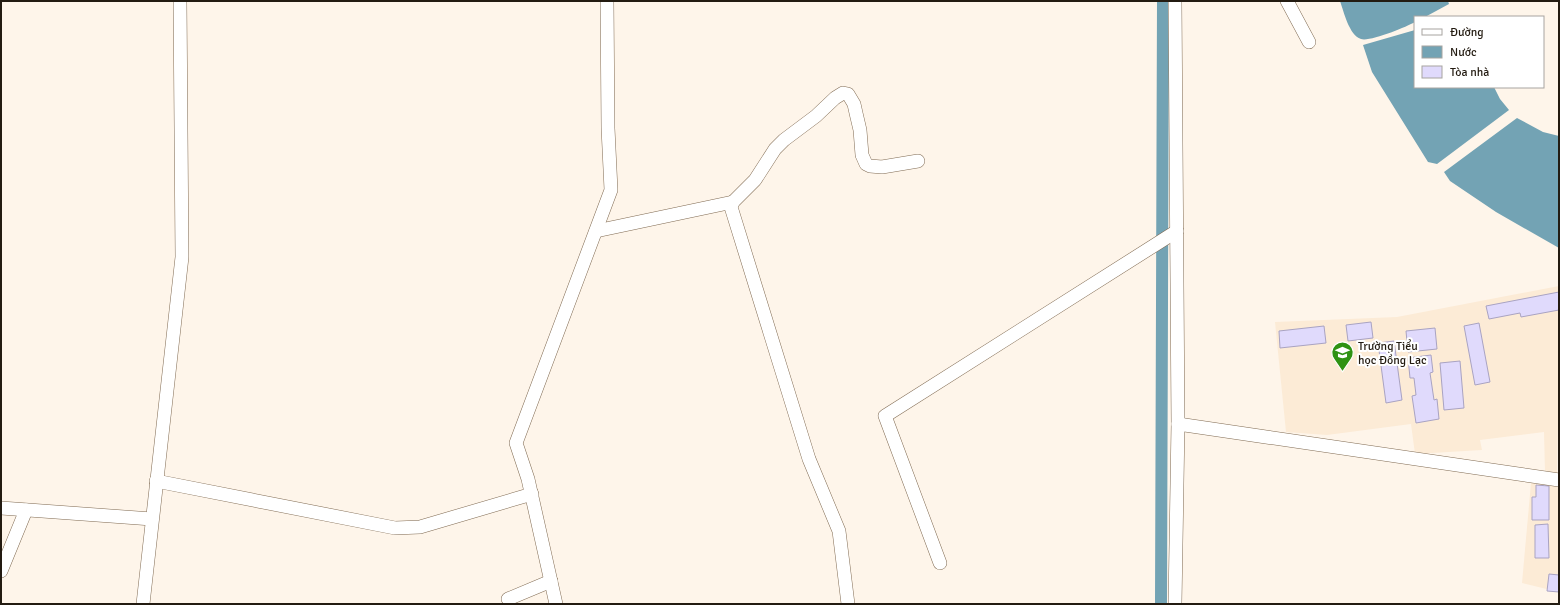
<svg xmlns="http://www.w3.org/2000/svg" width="1560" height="605" font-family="Signika,sans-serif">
	<rect width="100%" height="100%" fill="#fef5ea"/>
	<g fill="#fcebd6">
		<polygon points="1559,286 1559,425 1558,425 1557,474 1545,472 1544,432 1480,440 1482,450 1415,454 1411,424 1327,435 1286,432 1275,322 1397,317"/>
		<polygon points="1531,483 1559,487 1559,592 1522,583"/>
	</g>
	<g fill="#73a3b4">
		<path d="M1340,1H1448L1449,4L1425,17H1415V22C1406,27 1370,42 1361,39C1349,35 1344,12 1340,1Z"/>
		<polygon points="1415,30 1415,87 1494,87 1500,99 1509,110 1437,164 1428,162 1372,72 1363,45"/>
		<polygon points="1517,118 1543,132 1559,136 1559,248 1496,212 1450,181 1444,172"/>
	</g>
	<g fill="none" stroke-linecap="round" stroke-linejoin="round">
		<polyline stroke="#73a3b4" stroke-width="12" points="1161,604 1163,1"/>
	</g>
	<g fill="#e0dafc" stroke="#a9a3c2">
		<polygon points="1559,292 1559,310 1521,317 1520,313 1489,319 1486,306"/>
		<polygon points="1371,322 1373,338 1348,341 1346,325"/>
		<polygon points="1479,323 1490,382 1475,385 1464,326"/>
		<polygon points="1324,326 1326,343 1280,348 1279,331"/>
		<polygon points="1435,328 1437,349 1408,352 1406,331"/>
		<polygon points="1394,341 1402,400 1386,403 1378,343"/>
		<polygon points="1431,355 1433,372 1430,373 1434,400 1437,399 1439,419 1416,423 1412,396 1416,395 1414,378 1410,378 1408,358"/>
		<polygon points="1460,361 1464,408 1444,410 1440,363"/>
		<polygon points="1536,485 1549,486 1549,520 1532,520 1532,497 1536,497"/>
		<polygon points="1548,524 1549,558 1535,558 1535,525"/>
		<polygon points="1549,574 1559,575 1559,592 1547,591"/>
	</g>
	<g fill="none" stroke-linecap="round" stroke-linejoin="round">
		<defs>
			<g id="minor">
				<polyline points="1287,1 1309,42"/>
				<polyline points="596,231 733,202"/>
				<polyline points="1178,424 1559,480"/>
				<polyline points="156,481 395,528 420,527 532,494"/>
				<polyline points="1,508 152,519"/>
				<polyline points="940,563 885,416 1177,231"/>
				<polyline points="1,571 26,510"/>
				<polyline points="508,599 551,581"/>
				<polyline points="143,604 182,257 180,1"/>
				<polyline points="556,604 528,479 516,443 611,190 608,128 607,1"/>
				<polyline points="848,604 839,531 809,459 731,207 733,202 755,180 775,149 784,140 816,116 835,98 843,93 848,94 854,104 856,113 860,130 862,155 866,164 870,166 882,167 918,161"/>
				<polyline points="1175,604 1178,424 1175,1"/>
			</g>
		</defs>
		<use href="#minor" stroke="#806b53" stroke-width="14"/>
		<use href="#minor" stroke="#fff" stroke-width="13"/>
	</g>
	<defs>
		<symbol id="school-pin" viewBox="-11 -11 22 30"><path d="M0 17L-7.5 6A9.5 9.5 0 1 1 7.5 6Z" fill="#2f9213" stroke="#fff"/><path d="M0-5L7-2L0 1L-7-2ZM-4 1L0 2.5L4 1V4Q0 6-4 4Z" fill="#fff"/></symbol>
	</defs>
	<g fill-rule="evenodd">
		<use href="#school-pin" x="1330" y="340" width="25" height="34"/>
	</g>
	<g text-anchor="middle" stroke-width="4" stroke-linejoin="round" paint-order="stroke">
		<g font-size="12" fill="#231b11" stroke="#fff" text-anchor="start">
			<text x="1358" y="350">Trường Tiểu<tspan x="1358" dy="14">học Đồng Lạc</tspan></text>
		</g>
	</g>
	<rect width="1560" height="605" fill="none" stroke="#231b11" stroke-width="4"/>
	<rect x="1414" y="16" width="130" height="72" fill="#ffffff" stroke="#a7a4a0"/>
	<rect x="1422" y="29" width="20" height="6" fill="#ffffff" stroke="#a7a4a0"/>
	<text x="1450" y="36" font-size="12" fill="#231b11">Đường</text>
	<rect x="1422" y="46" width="20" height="12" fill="#73a3b4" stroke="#a7a4a0"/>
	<text x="1450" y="56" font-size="12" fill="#231b11">Nước</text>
	<rect x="1422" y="66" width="20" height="12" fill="#e0dafc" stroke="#a7a4a0"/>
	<text x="1450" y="76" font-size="12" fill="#231b11">Tòa nhà</text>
</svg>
